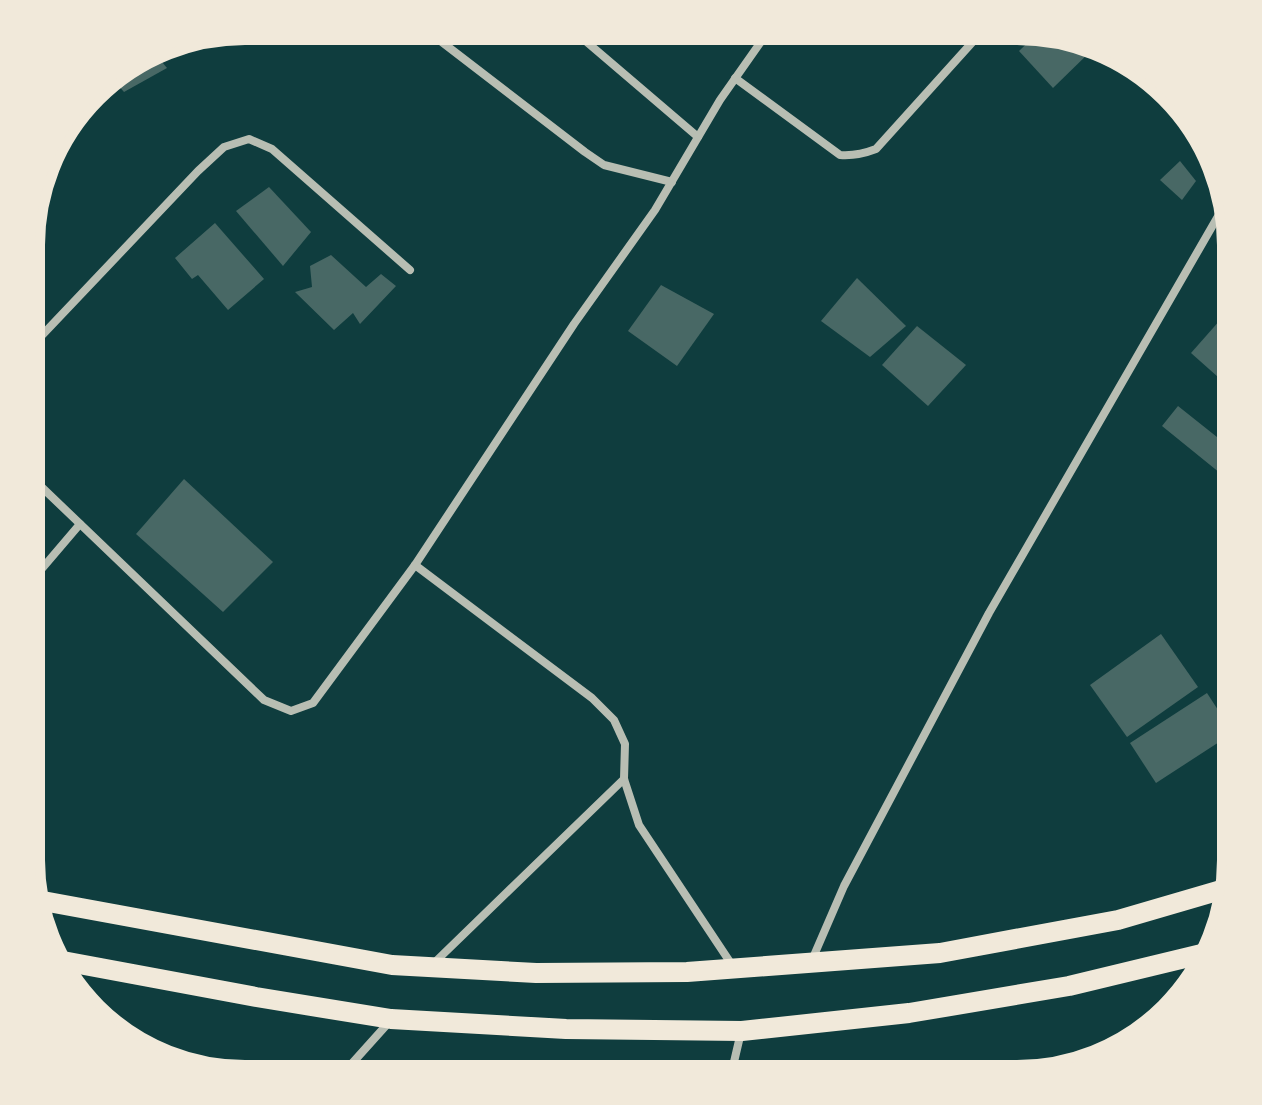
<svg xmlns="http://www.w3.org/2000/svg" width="1262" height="1105" font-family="Figtree,sans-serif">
	<rect width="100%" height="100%" fill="#0f3d3e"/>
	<g fill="#486865">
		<polygon points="1042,29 1088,42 1094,48 1053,88 1019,51"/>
		<polygon points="152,50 167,68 124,92 109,75"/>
		<polygon points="1180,161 1196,181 1182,200 1160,180"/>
		<polygon points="269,187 311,232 283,266 236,211"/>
		<polygon points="215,223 264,279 228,310 198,275 192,279 175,258"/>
		<polygon points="331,255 366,287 381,274 396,286 360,324 353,313 334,330 295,292 312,287 310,266"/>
		<polygon points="857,278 906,326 870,357 821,321"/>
		<polygon points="661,285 714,314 677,366 628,331"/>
		<polygon points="1236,302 1236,393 1191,353"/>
		<polygon points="917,326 966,365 928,406 882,365"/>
		<polygon points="1178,406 1222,441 1232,428 1236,431 1236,486 1162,426"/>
		<polygon points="184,479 273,562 223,612 136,534"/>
		<polygon points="1161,634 1198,687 1127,737 1090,685"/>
		<polygon points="1207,693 1233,733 1156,783 1130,743"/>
	</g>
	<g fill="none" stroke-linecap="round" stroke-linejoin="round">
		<g stroke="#b8beb3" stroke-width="8">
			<polyline points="421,26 585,152 604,165 672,182"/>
			<polyline points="568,26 698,137"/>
			<path d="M735,78L840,155C853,156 863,154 876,149L987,26"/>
			<polyline points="29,349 198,171 224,147 249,139 272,149 410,270"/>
			<polyline points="29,475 264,700 291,711 313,703 415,565 574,324 655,210 720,100 772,26"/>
			<polyline points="415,565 592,698 614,720 625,744 624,779 639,825 732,965"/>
			<polyline points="28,585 80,524"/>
			<polyline points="812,960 844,886 989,613 1228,199"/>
			<polyline points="432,965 624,779"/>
			<polyline points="338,1079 391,1020"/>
			<polyline points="730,1079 741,1032"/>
		</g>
		<g stroke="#f1e9da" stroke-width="20">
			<polyline points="32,899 392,965 536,973 687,972 940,953 1118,920 1231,887"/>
			<polyline points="52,959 256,997 391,1019 566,1029 742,1031 909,1013 1069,986 1214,951"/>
		</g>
	</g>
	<path d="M0 0H1262V1105H0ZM245 40H1017A205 205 0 0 1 1222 245V860A205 205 0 0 1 1017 1065H245A205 205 0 0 1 40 860V245A205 205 0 0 1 245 40Z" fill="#f1e9da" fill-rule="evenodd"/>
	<path fill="none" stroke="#f1e9da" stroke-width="10" d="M245 40H1017A205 205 0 0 1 1222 245V860A205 205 0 0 1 1017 1065H245A205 205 0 0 1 40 860V245A205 205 0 0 1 245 40Z"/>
</svg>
